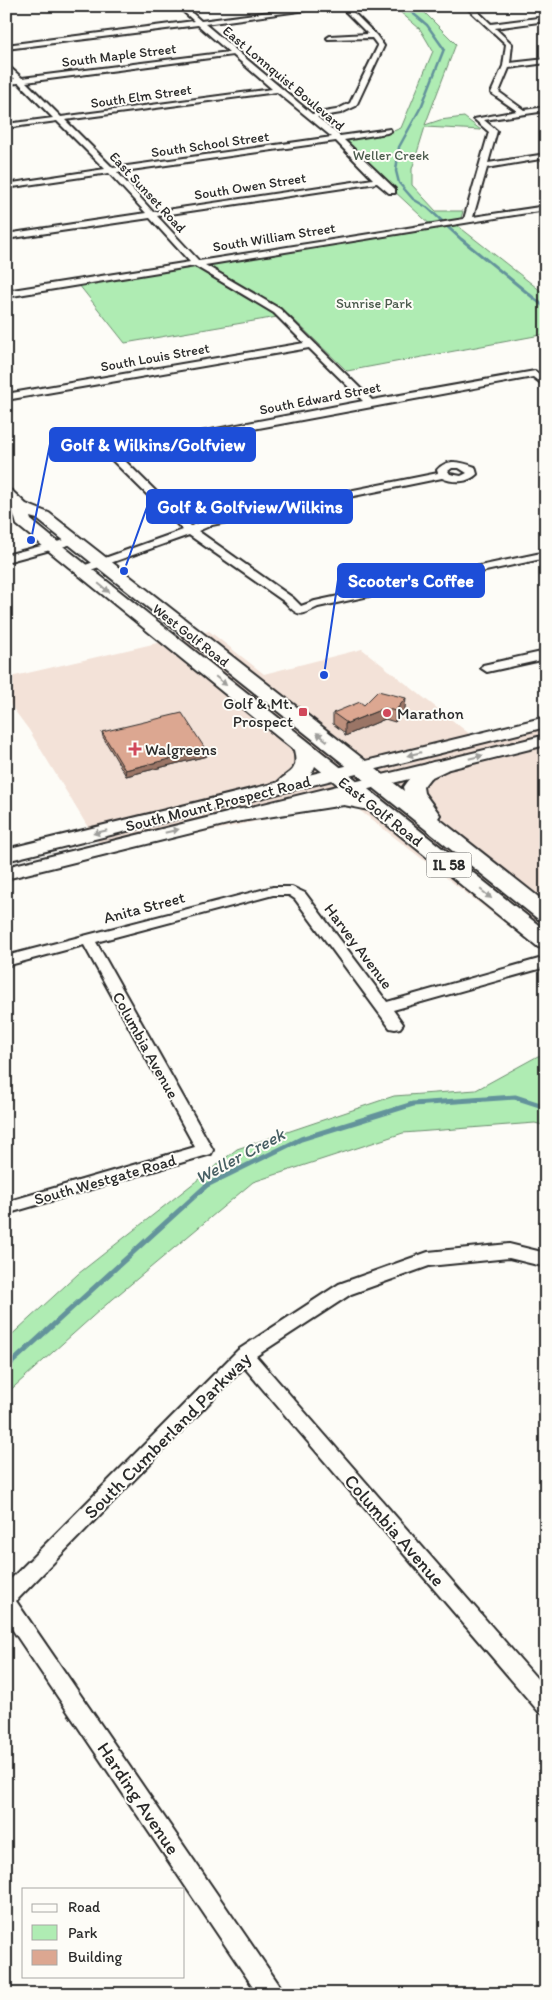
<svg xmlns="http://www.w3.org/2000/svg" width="552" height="2000" font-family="Itim,sans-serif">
	<rect width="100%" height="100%" fill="#fdfcf7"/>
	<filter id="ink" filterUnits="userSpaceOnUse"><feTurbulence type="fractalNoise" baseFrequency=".02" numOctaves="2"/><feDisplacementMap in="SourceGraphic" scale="10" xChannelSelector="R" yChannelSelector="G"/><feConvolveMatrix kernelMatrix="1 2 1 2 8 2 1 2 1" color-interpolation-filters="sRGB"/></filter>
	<g filter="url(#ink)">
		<polygon fill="#f3e2d8" points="209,631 264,674 362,649 471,735 546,716 546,955 354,806 333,805 106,853 89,829 29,730 6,699 6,678"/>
		<g fill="#afecb3" stroke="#6d8c6f">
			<polygon points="393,6 419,7 456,44 425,125 440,120 464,117 481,130 425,127 412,169 412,185 436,211 463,211 461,218 453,222 546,295 546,334 347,371 289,315 125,343 79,285 435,229 393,190 346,141 346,139 350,138 391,132 401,128 433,51 420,29"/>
			<polygon points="546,1054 546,1126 535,1123 403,1133 253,1182 101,1309 6,1394 6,1340 78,1274 237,1149 394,1096 476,1090 538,1056"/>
		</g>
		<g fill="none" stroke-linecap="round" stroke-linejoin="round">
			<polyline stroke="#63939b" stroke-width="2.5" points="404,6 427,25 444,49 422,105 399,147 396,171 399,183 413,199 428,208 442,221"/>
			<polyline stroke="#63939b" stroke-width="3" points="440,220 461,239 546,308"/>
			<polyline stroke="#63939b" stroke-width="5" points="7,1367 207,1185 301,1139 413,1104 515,1097 546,1107"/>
			<polyline stroke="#63939b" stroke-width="7" points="6,1368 8,1366"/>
			<defs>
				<g id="minor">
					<polygon points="6,6 12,6 6,9"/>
					<path d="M177,6H184L201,21L316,6H336L205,24L312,114L336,110L350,103L378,46L372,38L328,39L327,38L330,36L368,34L340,6H347L376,35L384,46L356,106L341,113L317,117L340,136L390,129L391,131L387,133L344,140L395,189V193H389L377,183L157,216L199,261L464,219L489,132L474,119L517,111L491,93L503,66L506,44L465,6H472L491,24L546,17V21L495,28L512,44L510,63L546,59V63L509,68L499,92L524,110L546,107V111L484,120L497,131L488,163L546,154V158L487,168L473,217L546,206V210L205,265L280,309L372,400L535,371L546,379V387L533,377L118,454L191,526L209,519L438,473L437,470C448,458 461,462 475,467L477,474C468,483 453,483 442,478L212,525L198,531L293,598L301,606L315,601L546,552V558L318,607C300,615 299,618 285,602L189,535L85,572H77L75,570L77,568L183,530L106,454L105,452L106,450L363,401L309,348L6,400V394L304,343L274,313L195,266L6,297V291L190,262L150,218L6,239V234L146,213L109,173L6,188V184L105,169L57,121L6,128V124L53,118L19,83L6,84V80L15,79L6,70V64L22,78L229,52L198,25L6,49V45L194,21ZM233,55L272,89L61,117L26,82ZM277,92L332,137L113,168L65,120ZM336,141L373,179L153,212L117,172ZM452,468H459L467,473L461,476L450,474L448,471Z"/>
					<polygon points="72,538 76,539 78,541 76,543 6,562 6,555"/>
					<polygon points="546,651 546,659 487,672 481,668 483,665"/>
					<polygon points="273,887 292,887 305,893 387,1002 546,957 546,967 393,1010 403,1024 400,1028 395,1029 390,1028 295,899 289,895 273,895 96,942 213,1150 211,1154 6,1214 6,1202 195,1147 84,945 6,966 6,956"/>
					<polygon points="509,1244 546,1253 546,1267 509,1258 429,1266 351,1294 256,1356 546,1689 546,1715 539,1712 244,1367 16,1601 280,1986 284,1994 258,1994 6,1620 6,1584 238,1350 339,1284 428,1252"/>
				</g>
				<g id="secondary">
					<polygon points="546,717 546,727 6,861 6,849"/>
					<polygon points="546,735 546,745 6,879 6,867"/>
				</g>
				<path id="primary" d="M6,489L12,491L26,504L49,513L404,791L403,787C413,773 428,757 447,762L450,766L447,770L430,778L423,787L424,793L440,815L438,818L546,903V921L538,919L37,519L30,517L31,520L59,543L546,931V949L538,947L369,810L344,805L235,822L228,820L225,816L228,812L235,810L344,793L349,794L315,766C309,781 294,794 278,790L275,786C286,770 300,775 294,750L17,525L12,508L6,503Z"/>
			</defs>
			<use href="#minor" stroke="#2b2b2b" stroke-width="4"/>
			<use href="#secondary" stroke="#2b2b2b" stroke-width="4"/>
			<use href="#primary" stroke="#2b2b2b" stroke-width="4"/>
			<use href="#minor" fill="#fdfcf7" fill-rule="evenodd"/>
			<use href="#secondary" fill="#fdfcf7" fill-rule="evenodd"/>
			<use href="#primary" fill="#fdfcf7" fill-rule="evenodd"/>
		</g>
		<g fill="#bd907d" stroke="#2b2b2b">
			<polygon points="364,705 405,709 395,722 385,719 345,736 345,733 333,724 333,713"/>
			<polygon points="102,732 206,750 207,756 126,776 103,737"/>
		</g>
		<g fill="#9a7566" stroke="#2b2b2b">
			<polygon points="406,698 405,709 395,722 395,711"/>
			<polygon points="385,708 385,719 345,736 345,724"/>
			<polygon points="206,750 207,756 126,776 125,770"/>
		</g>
		<g fill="#dca791" stroke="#2b2b2b">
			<polygon points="378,691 406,698 395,711 385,708 345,724 347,723 333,713 360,702 364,705"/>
			<polygon points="182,713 206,750 125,770 102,732"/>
		</g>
		<defs><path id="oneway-solid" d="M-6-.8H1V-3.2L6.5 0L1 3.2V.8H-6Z" transform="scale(1.25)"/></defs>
		<g fill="#9e9e9b">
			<use href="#oneway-solid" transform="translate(104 588) rotate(39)"/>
			<use href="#oneway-solid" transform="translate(221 681) rotate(39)"/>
			<use href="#oneway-solid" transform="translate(322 737) rotate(-142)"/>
			<use href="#oneway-solid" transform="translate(414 754) rotate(166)"/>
			<use href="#oneway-solid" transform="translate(476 757) rotate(-14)"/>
			<use href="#oneway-solid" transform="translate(172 831) rotate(-14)"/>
			<use href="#oneway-solid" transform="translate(100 832) rotate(166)"/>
			<use href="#oneway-solid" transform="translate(486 894) rotate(39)"/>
		</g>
	</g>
	<g fill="#d1495b" stroke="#fdfcf7" stroke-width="2">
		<rect x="298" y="707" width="10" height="10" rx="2.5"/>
		<circle cx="387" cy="713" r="5"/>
		<path d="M132.5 741.5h5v5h5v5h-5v5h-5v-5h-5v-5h5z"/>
	</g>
	<g text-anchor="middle" stroke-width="4" stroke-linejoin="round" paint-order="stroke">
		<g font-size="14" fill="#2b2b2b" stroke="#fdfcf7">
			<text transform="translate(119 55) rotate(-7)" y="5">South Maple Street</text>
			<text transform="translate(284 78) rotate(40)" y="5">East Lonnquist Boulevard</text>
			<text transform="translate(141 96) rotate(-8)" y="5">South Elm Street</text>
			<text transform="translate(210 144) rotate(-8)" y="5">South School Street</text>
			<text transform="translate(250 186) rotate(-9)" y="5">South Owen Street</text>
			<text transform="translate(148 192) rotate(47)" y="5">East Sunset Road</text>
			<text transform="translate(274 237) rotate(-9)" y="5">South William Street</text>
			<text transform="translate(155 357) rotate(-10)" y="5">South Louis Street</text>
			<text transform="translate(320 398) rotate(-11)" y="5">South Edward Street</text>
			<text transform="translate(191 635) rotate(38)" y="5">West Golf Road</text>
		</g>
		<g font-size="14" fill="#4c5b4d" stroke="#fdfcf7">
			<text x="391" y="160">Weller Creek</text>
			<text x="374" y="308">Sunrise Park</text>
		</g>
		<rect fill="#fdfcf7" stroke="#6a6a68" stroke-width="1" x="426.5" y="852.5" width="45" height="25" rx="4"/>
		<g font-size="15" font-weight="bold" fill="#2b2b2b">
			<text x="449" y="870">IL 58</text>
		</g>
		<g font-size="16" fill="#2b2b2b" stroke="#fdfcf7" text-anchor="start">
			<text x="293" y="709" text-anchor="end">Golf &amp; Mt.<tspan x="293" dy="18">Prospect</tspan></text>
			<text x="397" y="719">Marathon</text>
			<text x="145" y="755">Walgreens</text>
		</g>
		<g font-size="16" fill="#2b2b2b" stroke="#fdfcf7">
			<text transform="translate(218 803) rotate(-14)" y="6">South Mount Prospect Road</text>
			<text transform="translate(381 811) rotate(38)" y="6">East Golf Road</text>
			<text transform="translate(144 907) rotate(-15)" y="6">Anita Street</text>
			<text transform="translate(359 946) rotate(53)" y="6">Harvey Avenue</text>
			<text transform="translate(146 1045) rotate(61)" y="6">Columbia Avenue</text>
			<text transform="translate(105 1179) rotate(-16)" y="6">South Westgate Road</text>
		</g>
		<g font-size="18" font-style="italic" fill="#475f63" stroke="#fdfcf7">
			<text transform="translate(240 1156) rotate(-28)" y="6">Weller Creek</text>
		</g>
		<g font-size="19" fill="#2b2b2b" stroke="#fdfcf7">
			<text transform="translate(167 1435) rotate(-45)" y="7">South Cumberland Parkway</text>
			<text transform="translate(395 1530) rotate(49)" y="7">Columbia Avenue</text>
			<text transform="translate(139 1798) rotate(56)" y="7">Harding Avenue</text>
		</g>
	</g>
	<path fill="none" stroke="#1d4ed8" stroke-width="2" d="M31 540L50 444M124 571L147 507M324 675L338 580"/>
	<g fill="#1d4ed8" stroke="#fdfcf7" stroke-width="2">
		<circle cx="31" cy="540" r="5"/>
		<circle cx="124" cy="571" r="5"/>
		<circle cx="324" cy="675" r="5"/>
	</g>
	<g fill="#1d4ed8" stroke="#1d4ed8" stroke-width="2">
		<rect x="50" y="428" width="205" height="33" rx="5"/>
		<rect x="147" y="490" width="205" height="33" rx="5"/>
		<rect x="338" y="564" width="146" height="33" rx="5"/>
	</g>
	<g font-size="18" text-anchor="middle" font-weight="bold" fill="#fff">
		<text x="153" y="451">Golf &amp; Wilkins/Golfview</text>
		<text x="250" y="513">Golf &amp; Golfview/Wilkins</text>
		<text x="411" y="587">Scooter's Coffee</text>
	</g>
	<rect width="552" height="2000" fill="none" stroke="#fdfcf7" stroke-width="25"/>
	<rect x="12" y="12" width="527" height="1975" fill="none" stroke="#2b2b2b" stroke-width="2" filter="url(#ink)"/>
	<rect x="22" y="1888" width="162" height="90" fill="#fdfcf7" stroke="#a9a8a5"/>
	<rect x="32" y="1904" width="25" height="8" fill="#fdfcf7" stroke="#a9a8a5"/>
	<text x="68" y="1912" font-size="15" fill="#2b2b2b">Road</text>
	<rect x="32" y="1925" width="25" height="15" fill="#afecb3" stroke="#a9a8a5"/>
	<text x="68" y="1938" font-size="15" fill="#2b2b2b">Park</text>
	<rect x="32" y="1950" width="25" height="15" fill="#dca791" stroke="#a9a8a5"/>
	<text x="68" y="1962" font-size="15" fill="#2b2b2b">Building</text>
</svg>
